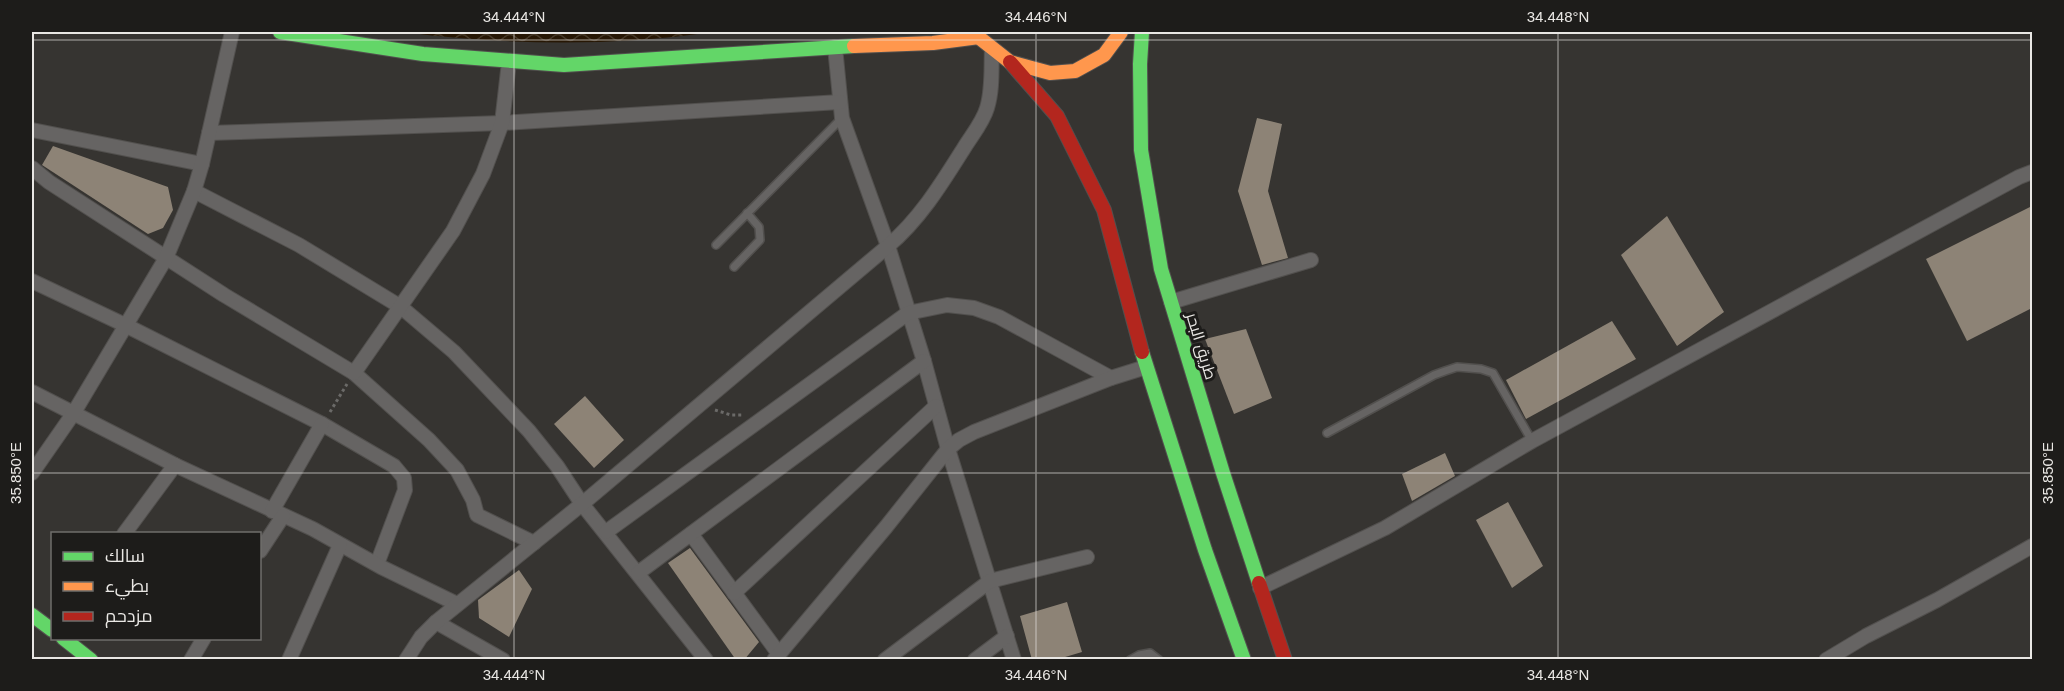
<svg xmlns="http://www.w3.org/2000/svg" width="2064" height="691" font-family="Arial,Cairo,sans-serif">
	<defs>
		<pattern id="water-waves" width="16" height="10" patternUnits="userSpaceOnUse" patternTransform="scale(1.5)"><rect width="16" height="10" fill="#271704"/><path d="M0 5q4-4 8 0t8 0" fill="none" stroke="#463928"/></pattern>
	</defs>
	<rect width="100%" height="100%" fill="#363431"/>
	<path fill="url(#water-waves)" d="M403,32H712C610,47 505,45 403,32Z"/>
	<g fill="#8d8376">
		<polygon points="1257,118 1282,124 1268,191 1288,258 1262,265 1238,191"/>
		<polygon points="53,146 168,187 173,210 163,228 148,234 42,165"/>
		<polygon points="2032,206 2032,308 1967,341 1926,259"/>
		<polygon points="1667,216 1724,312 1677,346 1621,255"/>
		<polygon points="1612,321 1636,359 1526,419 1506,380"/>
		<polygon points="1246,329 1272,398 1234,414 1205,339"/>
		<polygon points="585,396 624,440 594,468 554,424"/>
		<polygon points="1445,453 1455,476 1412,501 1402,474"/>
		<polygon points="1508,502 1543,566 1512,588 1476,520"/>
		<polygon points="690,548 759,642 744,660 736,660 668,563"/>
		<polygon points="519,570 532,589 509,637 479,618 478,600"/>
		<polygon points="1067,602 1082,652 1055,660 1032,660 1020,616"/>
	</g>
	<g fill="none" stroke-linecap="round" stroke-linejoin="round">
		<defs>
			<g id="lane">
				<polyline points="716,245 842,118"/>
				<polyline points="734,267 760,240 759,227 747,213"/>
				<polyline points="1327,433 1434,375 1445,371 1457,367 1481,369 1493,373 1532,441"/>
				<polyline points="1130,660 1139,655 1150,653 1159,660"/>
			</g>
			<g id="street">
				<polyline points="835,47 842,118 888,246 924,361 948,449 1014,660"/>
				<polyline points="32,130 202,164"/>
				<polyline points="209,133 502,123 840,102"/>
				<polyline points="32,168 49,182 224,295 354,373 429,440 457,470 473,500 477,515 534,543"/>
				<polyline points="194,191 299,245 401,307 454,352 529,431 557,466 582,504 706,660"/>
				<polyline points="32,281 125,325 322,424 394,466 404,478 405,490 377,564"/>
				<polyline points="1171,302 1311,260"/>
				<polyline points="354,373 453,231 483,174 502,123 509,62"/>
				<polyline points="32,392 175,465 313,529 381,567 457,604"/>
				<polyline points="32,473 73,414 166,258 194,191 202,164 232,32"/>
				<polyline points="272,511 322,424"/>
				<polyline points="606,532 908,313 947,305 974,308 999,317 1111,378"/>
				<polyline points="124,534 175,465"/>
				<polyline points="691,534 779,654"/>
				<polyline points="260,551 283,516"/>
				<polyline points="638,573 924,361"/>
				<polyline points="1260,588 1385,528 1532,441 2019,177 2032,172"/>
				<polyline points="734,593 936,406"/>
				<polyline points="436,622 503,660"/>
				<polyline points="191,660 204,638"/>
				<polyline points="289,660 340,545"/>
				<path d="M406,660L421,637L436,622L582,504L888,246C920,219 942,183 964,148C972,135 983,122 987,108C993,89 991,67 992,48"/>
				<polyline points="774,660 886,527 948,449 959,440 974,432 1111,378 1146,367"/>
				<polyline points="885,660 990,581 1087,557"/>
				<polyline points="975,660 1007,636"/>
				<polyline points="1826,660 1866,636 1937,600 2032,546"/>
			</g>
			<g id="fast">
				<polyline points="280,32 423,54 564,65 854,46"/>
				<polyline points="1142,32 1140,64 1141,150 1161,269 1223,473 1259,583"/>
				<polyline points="1142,352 1205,550 1244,660"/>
				<polyline points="32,615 52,630"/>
				<polyline points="63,638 91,660"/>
			</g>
			<g id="slow">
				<polyline points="972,32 1010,62 1050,73 1075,71 1104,55 1121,32"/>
				<polyline points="854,46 933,43 979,37"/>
			</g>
			<g id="jam">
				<polyline points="1010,62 1057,116 1104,210 1142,352"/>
				<polyline points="1259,583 1285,660"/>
			</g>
		</defs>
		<use href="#lane" stroke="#52504e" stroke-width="10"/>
		<use href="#street" stroke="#52504e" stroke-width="16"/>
		<use href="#fast" stroke="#52504e" stroke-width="16"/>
		<use href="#slow" stroke="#52504e" stroke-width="16"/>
		<use href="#jam" stroke="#52504e" stroke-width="16"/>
		<g stroke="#6b6a68" stroke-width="3" stroke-dasharray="3 3" stroke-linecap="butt">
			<polyline points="715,410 731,415 744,415"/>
			<polyline points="330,412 347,384"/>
		</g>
		<use href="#lane" stroke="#666463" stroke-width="7"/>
		<use href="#street" stroke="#666463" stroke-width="14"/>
		<use href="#fast" stroke="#63d668" stroke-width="14"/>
		<use href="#slow" stroke="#ff974d" stroke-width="14"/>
		<use href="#jam" stroke="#b3261e" stroke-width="14"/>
	</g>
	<path fill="none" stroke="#e9e7e4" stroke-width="1.5" stroke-opacity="0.45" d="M514,32V660M1036,32V660M1558,32V660M32,40H2032M32,473H2032"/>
	<g text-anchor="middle" stroke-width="6" stroke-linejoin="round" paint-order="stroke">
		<g font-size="16" fill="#e9e7e4" stroke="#1d1c1a">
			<text transform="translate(1202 346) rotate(73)" y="6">طريق البحر</text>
		</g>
	</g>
	<rect width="2064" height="691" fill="none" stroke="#1d1c1a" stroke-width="66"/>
	<rect x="51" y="532" width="210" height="108" fill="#1d1c1a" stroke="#6f6d6b" stroke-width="1.5"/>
	<rect x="63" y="552" width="30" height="9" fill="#63d668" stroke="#6f6d6b" stroke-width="1.5"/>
	<text x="105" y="562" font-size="18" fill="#e9e7e4">سالك</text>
	<rect x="63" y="582" width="30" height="9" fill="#ff974d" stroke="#6f6d6b" stroke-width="1.5"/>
	<text x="105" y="592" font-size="18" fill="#e9e7e4">بطيء</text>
	<rect x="63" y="612" width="30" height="9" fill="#b3261e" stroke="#6f6d6b" stroke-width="1.5"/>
	<text x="105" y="622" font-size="18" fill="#e9e7e4">مزدحم</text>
	<rect x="33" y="33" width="1998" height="625" fill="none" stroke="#e9e7e4" stroke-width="2"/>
	<g font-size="15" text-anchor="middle" fill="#e9e7e4">
		<text x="514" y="22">34.444°N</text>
		<text x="1036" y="22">34.446°N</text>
		<text x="1558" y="22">34.448°N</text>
		<text transform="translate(2048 473) rotate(-90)" y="5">35.850°E</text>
		<text transform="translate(16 473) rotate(-90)" y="5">35.850°E</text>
		<text x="514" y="680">34.444°N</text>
		<text x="1036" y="680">34.446°N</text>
		<text x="1558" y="680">34.448°N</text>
	</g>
</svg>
